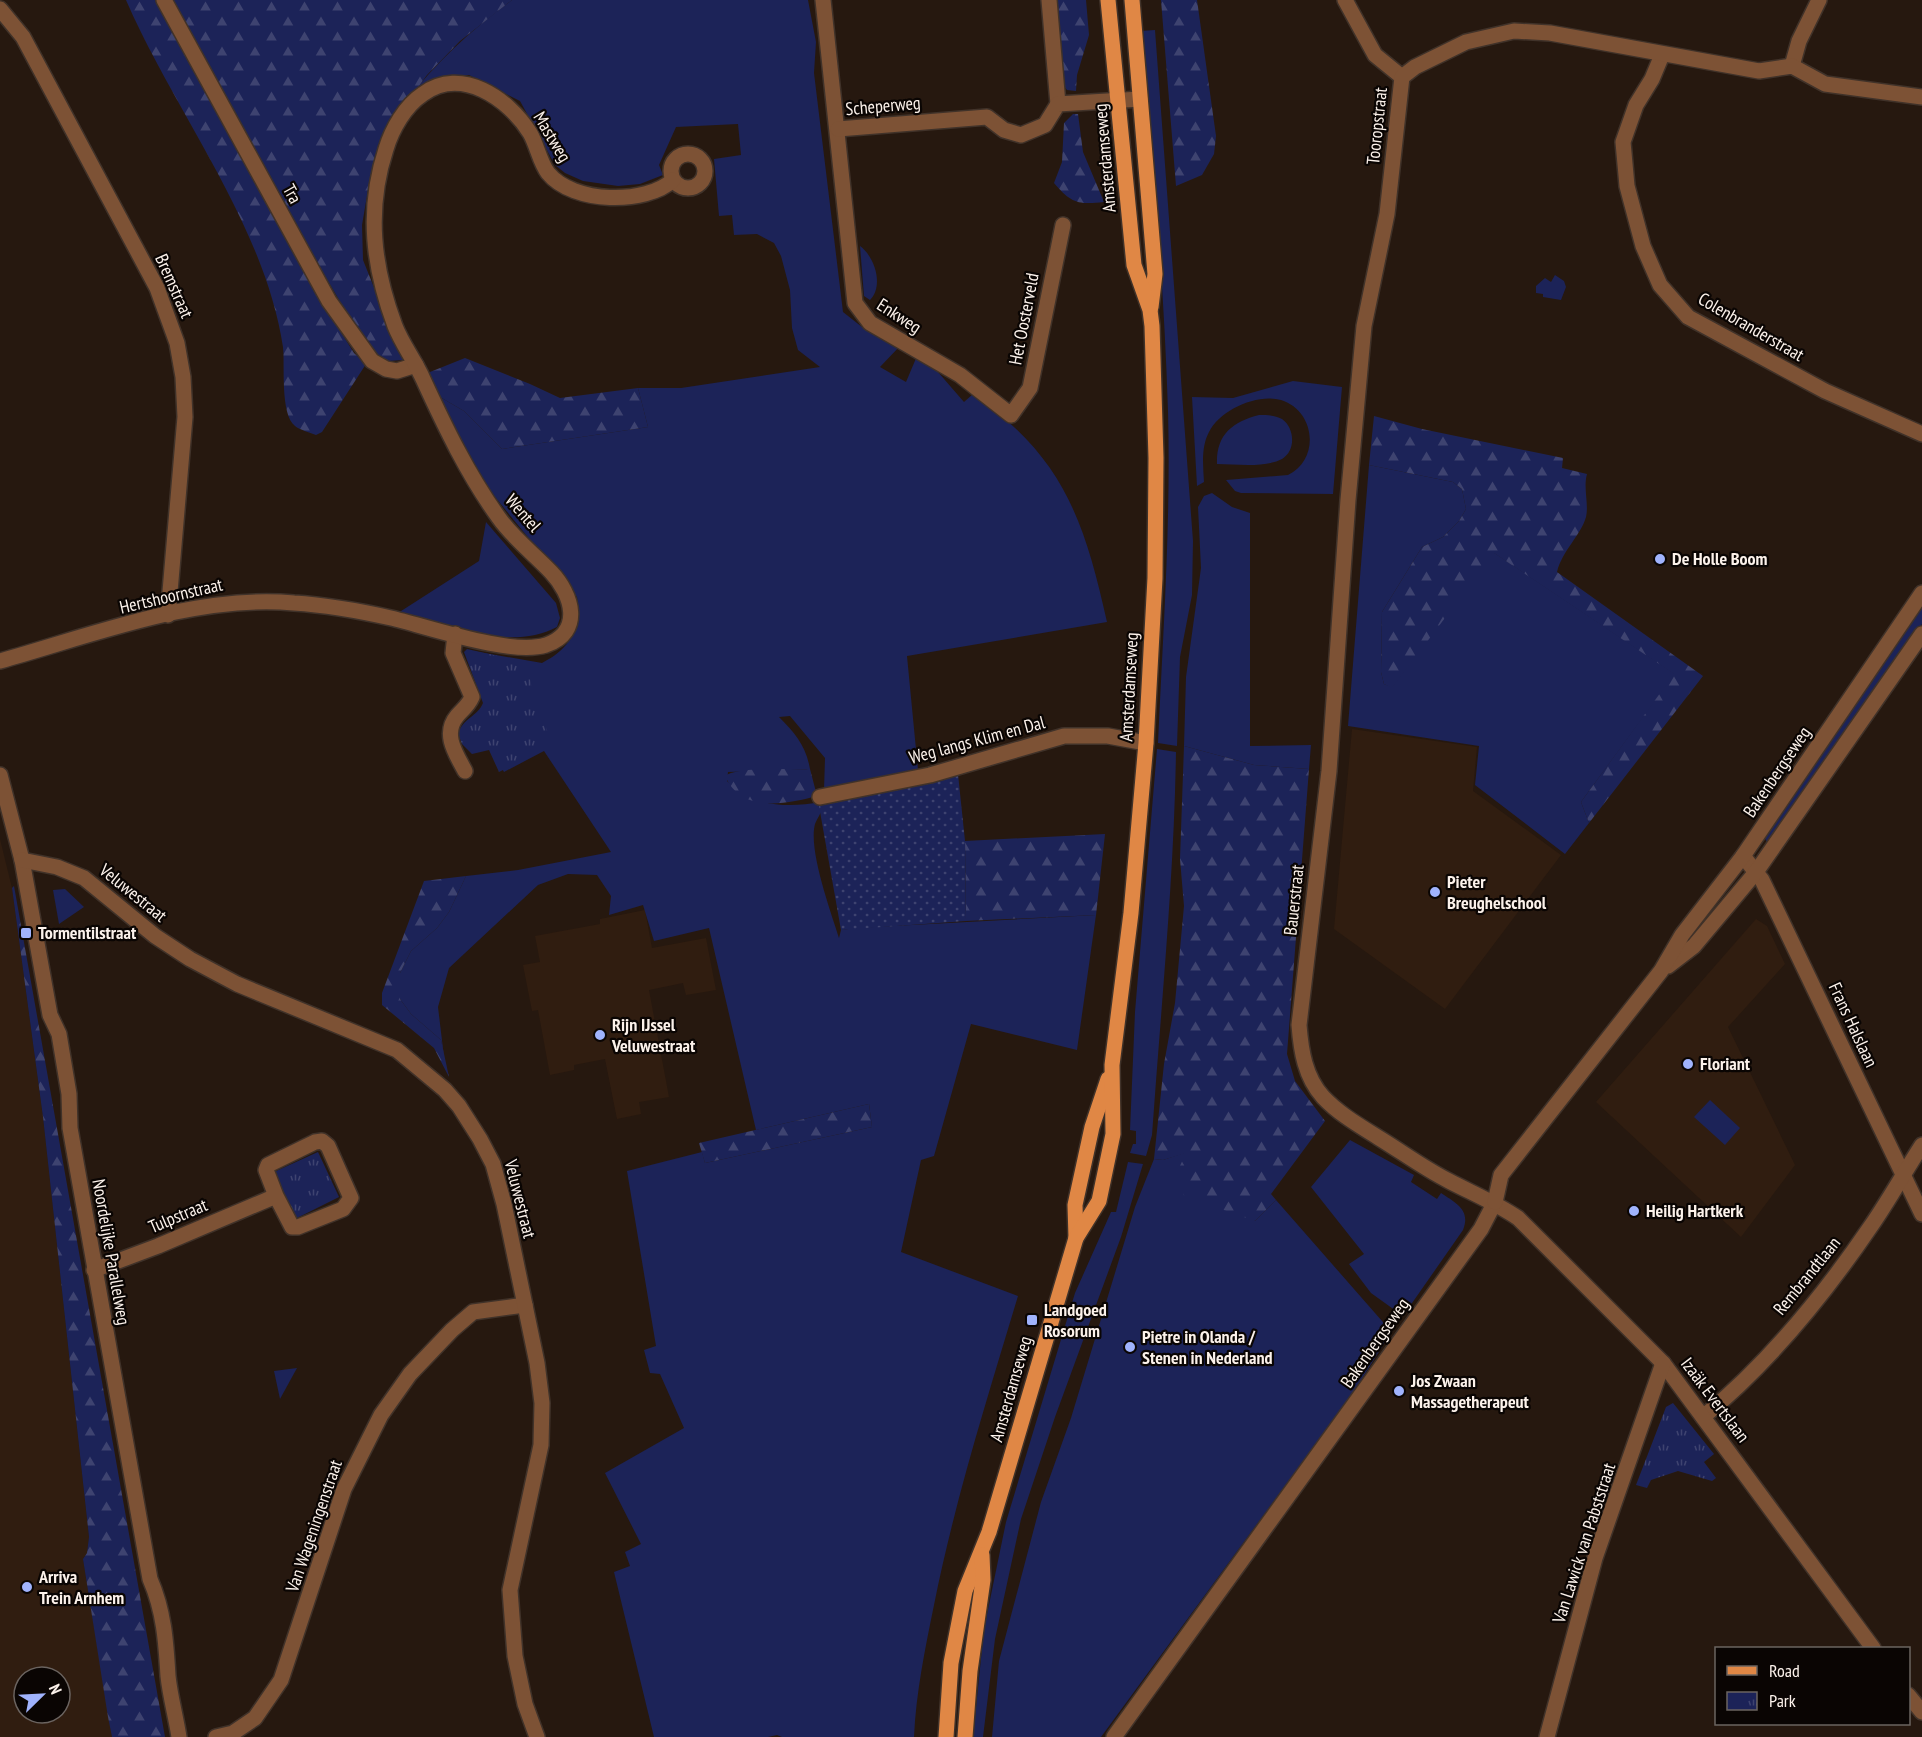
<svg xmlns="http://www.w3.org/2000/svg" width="1922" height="1737" font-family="'PT Sans Narrow',sans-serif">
	<defs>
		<pattern id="forest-firs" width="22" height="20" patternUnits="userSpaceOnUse" patternTransform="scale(1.5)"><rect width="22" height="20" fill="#1c2358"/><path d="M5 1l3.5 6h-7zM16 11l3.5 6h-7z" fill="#3e4370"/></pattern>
		<pattern id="park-tufts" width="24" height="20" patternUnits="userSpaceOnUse" patternTransform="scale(1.5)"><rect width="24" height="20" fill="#1c2358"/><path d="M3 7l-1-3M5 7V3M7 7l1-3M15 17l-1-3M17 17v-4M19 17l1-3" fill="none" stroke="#3e4370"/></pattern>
		<pattern id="garden-dots" width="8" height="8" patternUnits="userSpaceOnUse" patternTransform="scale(1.5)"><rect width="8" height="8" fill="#1c2358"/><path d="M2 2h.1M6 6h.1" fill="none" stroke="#3e4370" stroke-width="1.8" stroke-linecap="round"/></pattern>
	</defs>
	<rect width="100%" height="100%" fill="#26180f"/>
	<g fill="#301d10" fill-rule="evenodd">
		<polygon points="1352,729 1477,747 1473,791 1561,855 1445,1009 1334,929"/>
		<path d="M0,839L12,888L43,1117L89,1537L87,1553L83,1559L112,1737H0ZM24,1677H60V1713H24Z"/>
		<polygon points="645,910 652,948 706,938 716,990 686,995 683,983 649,990 669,1097 639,1102 641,1114 617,1119 605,1059 574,1065 574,1070 550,1075 538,1010 532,1011 523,965 540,962 535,936 600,924 600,919"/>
		<polygon points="1756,919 1767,926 1785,964 1728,1027 1795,1165 1741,1237 1596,1102"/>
	</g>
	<g fill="#1c2358">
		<path d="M512,0H808L816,42L814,73L843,312L862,327L900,346L880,367L906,382L917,356L931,364L964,402L973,394C1063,457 1084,519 1107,622L907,656L918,770L824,790L825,758L790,716L779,717C795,733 806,746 810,769L728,772L727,781C754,807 786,808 821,802L823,807C821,813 817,819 815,824C808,850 831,912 839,938L841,930L856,928L1096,915L1077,1050L971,1024L934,1156L921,1160L901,1252L1018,1296C987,1399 955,1500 934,1605C925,1649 916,1693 914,1737H782L777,1735L768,1737H654L614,1572L630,1566L625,1552L641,1544L605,1473L684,1428L660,1374L650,1373L644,1350L656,1346L627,1171L702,1152L705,1163L872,1127L869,1104L756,1130L709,928L654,941L643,905L609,915L611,896L597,875L568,874L538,885L449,968L438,1007L444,1057L441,1040L411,1014L400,999V973L411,951L437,928L449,912L466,876L518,870L611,852L544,751L504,772L499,763L491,711L467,650L542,663C570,649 582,628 577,597L490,491L435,394L464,411L502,449L648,427L638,388H681L820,367L798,350L792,328L790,290L781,256L774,243L757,234L734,235L732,215L719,216L714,159L741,155L738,124L676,127L659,165L663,175L640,184L618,186L583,181L565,173L555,165L520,101L469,75L426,82L405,103C436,62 471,30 512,0Z"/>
		<path d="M1155,30L1193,541L1192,595L1180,657L1177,746L1158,743C1163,633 1171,522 1168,411C1164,284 1153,157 1140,31Z"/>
		<path d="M860,246C875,257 884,286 870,300L864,296Z"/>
		<polygon points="1555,275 1564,281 1566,287 1561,300 1543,297 1543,294 1536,293 1536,286 1545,278 1551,282"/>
		<path d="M1293,381L1342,387L1333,494L1241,493L1235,491L1226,480L1288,475C1320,460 1316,411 1281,400C1257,393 1220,410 1209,432C1201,447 1203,465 1204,482L1197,486L1192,397L1233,398Z"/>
		<path d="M1259,415C1267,415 1275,415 1282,419C1295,428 1296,451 1282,459C1265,468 1236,464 1217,464C1216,435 1232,422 1259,415Z"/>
		<polygon points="1369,465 1453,482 1462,489 1466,509 1459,521 1443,537 1422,547 1382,612 1381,672 1384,684 1392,687 1493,552 1675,674 1581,802 1589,823 1565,854 1475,785 1479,746 1348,726"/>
		<polygon points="1212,493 1232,507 1250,513 1250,746 1311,745 1309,769 1254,765 1184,746 1186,677 1201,568 1198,507 1204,496"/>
		<path d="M486,522L556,603L560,618L557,627C510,652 447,625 398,613L479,561Z"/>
		<polygon points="1922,604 1922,624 1774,840 1767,842 1764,837"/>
		<path d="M1157,749L1176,752C1174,880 1161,1007 1152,1135L1146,1156L1130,1153L1133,1144H1136V1131L1130,1130L1135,1012Z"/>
		<polygon points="65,889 84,907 59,924 53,890"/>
		<polygon points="1710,1100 1740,1128 1725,1145 1694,1117"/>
		<path d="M1350,1140L1414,1175L1411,1182L1437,1199L1441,1193C1456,1203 1471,1210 1463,1230L1403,1316L1371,1293L1349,1264L1364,1254L1311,1187Z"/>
		<polygon points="1187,1152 1255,1221 1276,1200 1389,1329 1390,1334 1353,1393 1101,1737 992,1737 999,1661 1041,1502 1071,1418 1135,1207 1154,1159 1163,1160"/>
		<polygon points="1128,1162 1143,1164 1121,1237 1055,1417 1021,1519 995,1639 983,1737 973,1737 984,1629 1006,1522 1075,1293 1111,1212 1116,1212"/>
		<polygon points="297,1368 280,1399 274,1371"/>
	</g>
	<g fill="url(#forest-firs)">
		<path d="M126,0H155L339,329L354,353L366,364L322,432L316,435C309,432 300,430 295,426C280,414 285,366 283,347C264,223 175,113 126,0Z"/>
		<polygon points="173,0 512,0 460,41 427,75 388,128 369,184 362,225 363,260 403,360 388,361 375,354 351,320 306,244"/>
		<polygon points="1057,0 1086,0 1089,35 1077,75 1076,91 1067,90 1061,82"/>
		<polygon points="1161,0 1197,0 1216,136 1214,154 1202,175 1176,186"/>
		<path d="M1073,114H1078L1083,152L1104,202C1078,205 1071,203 1054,183L1062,162L1064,123Z"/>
		<polygon points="465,358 530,384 560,398 638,388 648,427 502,449 464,411 435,394 425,374"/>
		<path d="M1374,416L1422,429L1563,458L1562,468L1587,474C1583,488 1589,504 1586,517C1581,535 1562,551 1557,572L1703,676L1589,823L1581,802L1674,674L1494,553L1392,688L1384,684L1381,672L1382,612L1422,547L1443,537L1459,521L1466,509L1462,489L1453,482L1369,465Z"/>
		<polygon points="1184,746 1254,765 1309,769 1287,1054 1295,1081 1325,1121 1271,1194 1276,1200 1255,1221 1184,1196 1179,1168 1186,1153 1163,1160 1154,1159 1164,1064 1175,1003 1184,906 1180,859"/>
		<path d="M810,769L817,796C786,804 742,814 725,776C736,766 793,770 810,769Z"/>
		<polygon points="1105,834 1096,915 966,921 965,841"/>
		<polygon points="466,876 449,912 437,928 411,951 400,973 400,999 411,1014 441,1040 449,1077 434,1048 382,1005 382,993 424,881"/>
		<polygon points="14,886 165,1737 112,1737 108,1717 83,1559 87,1553 89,1537 43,1117 12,888"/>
		<polygon points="869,1104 872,1127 705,1163 699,1143"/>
	</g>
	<g fill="url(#park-tufts)">
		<path d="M467,649L524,662L552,745L499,772L489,750L472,754L462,744L458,734C462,719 478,716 483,703L464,652Z"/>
		<polygon points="318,1152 339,1197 295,1219 274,1172"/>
		<polygon points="1673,1403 1714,1454 1704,1462 1716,1478 1712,1481 1678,1471 1651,1480 1647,1488 1636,1485 1666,1407"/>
	</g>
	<polygon fill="url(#garden-dots)" points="958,774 965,841 966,921 841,930 819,806"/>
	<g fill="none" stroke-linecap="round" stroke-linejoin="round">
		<defs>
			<g id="minor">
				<polyline points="164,0 329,301 372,361 386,369 397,371 416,365"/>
				<polyline points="823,0 855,303 870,323 960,375 1011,415 1030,388 1063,225"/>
				<polyline points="1049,0 1058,104"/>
				<polyline points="1345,0 1375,55 1402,77"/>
				<polyline points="0,9 23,37 157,288 177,343 183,377 185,417 168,615"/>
				<polyline points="1662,55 1652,79 1636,105 1623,142 1627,186 1643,246 1660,285 1688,317 1825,391 1922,434"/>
				<polyline points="1792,66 1799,41 1819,0"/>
				<polyline points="838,129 987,117 1004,130 1021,135 1045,125 1058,104 1140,99"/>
				<circle cx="688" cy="171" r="17"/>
				<path d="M455,634L453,653L472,697C468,706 463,709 457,716C442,734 456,754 465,771"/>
				<path d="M0,661C93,635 197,594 294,603C326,605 360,611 391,618C429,627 511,656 546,645C584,632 572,594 551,572C534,554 513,538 499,518C468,475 445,427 423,379C415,361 402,344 395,326C373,267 366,210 386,149C392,129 405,106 423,94C461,66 508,98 530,133C537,145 540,163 548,173C573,204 646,205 673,180"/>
				<polyline points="820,797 930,775 1064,736 1108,736 1146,743"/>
				<polyline points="1743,856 1762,880 1922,1214"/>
				<polyline points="94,1270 158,1246 276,1196 266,1170 268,1165 315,1142 322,1141 328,1146 351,1198 343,1209 298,1227 292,1227 276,1196"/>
				<path d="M1703,1417C1768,1364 1824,1295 1871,1226C1889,1200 1905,1171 1922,1145"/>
				<path d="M1873,1648L1663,1363L1518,1218C1496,1203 1472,1193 1449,1181C1425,1169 1402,1152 1379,1138C1360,1126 1339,1114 1323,1097C1305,1077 1301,1051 1299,1025L1329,771L1348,500L1364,326L1387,214L1402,77L1415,67L1466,42L1514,31L1550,33L1759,71L1792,66L1825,84L1922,97"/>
				<polyline points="1908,1695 1922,1712"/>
				<polyline points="216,1737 233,1733 255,1718 281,1680 344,1489 381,1415 410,1374 452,1330 473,1312 525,1305"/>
				<polyline points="1114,1737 1481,1229 1495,1202"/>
				<polyline points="1547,1737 1595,1558 1663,1363"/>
			</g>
			<g id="tertiary">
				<path d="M0,775L22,860L50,1015L59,1034L69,1094L70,1128L150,1579C164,1611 166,1642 168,1676C170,1696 176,1717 179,1737"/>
				<polyline points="22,860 57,867 84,878 155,936 190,959 237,984 397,1050 445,1090 459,1106 480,1139 493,1164 504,1204 537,1363 542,1403 541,1445 510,1590 515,1656 525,1704 537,1737"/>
				<polyline points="1668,966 1694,946 1756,872 1922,634"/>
				<polyline points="1495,1202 1501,1175 1661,971 1682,935 1743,856 1922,593"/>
			</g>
			<g id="primary">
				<polyline points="1132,0 1155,274 1151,307"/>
				<polyline points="1076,1238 1075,1205 1092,1127 1108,1079"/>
				<polyline points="946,1737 951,1663 965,1591 989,1532 1076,1238 1099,1201 1113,1134 1112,1065 1131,913 1146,743 1155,578 1156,458 1152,326 1150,310 1134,265 1108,0"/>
				<polyline points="965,1737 970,1671 983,1580 982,1555"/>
			</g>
		</defs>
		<use href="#minor" stroke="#403229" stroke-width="18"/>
		<use href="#tertiary" stroke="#403229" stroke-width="18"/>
		<use href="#primary" stroke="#403229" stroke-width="18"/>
		<use href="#minor" stroke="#7d5235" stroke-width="15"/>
		<use href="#tertiary" stroke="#7d5235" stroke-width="15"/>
		<use href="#primary" stroke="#e08745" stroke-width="15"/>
	</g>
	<g fill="#a0b3fd" stroke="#0a0503" stroke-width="2">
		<circle cx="1660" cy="559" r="6"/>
		<circle cx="1435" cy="892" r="6"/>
		<rect x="20" y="927" width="12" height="12" rx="3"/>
		<circle cx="600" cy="1035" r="6"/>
		<circle cx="1688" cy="1064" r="6"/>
		<circle cx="1634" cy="1211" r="6"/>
		<rect x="1026" y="1314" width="12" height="12" rx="3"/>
		<circle cx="1130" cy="1347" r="6"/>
		<circle cx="1399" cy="1391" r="6"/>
		<circle cx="27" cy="1587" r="6"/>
	</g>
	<g text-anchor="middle" stroke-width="4.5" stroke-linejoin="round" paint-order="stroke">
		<g font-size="18" fill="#fcf2eb" stroke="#0a0503">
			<text transform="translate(883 106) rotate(-5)" y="6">Scheperweg</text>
			<text transform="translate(1377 126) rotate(-84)" y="6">Tooropstraat</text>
			<text transform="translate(552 137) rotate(59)" y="6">Mastweg</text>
			<text transform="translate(1105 158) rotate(-95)" y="6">Amsterdamseweg</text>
			<text transform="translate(292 194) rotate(61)" y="6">Tra</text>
			<text transform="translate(174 286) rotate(66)" y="6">Bremstraat</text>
			<text transform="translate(899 316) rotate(33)" y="6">Enkweg</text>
			<text transform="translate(1024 319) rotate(-79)" y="6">Het Oosterveld</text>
			<text transform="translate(1751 327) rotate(30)" y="6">Colenbranderstraat</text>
			<text transform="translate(523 513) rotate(49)" y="6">Wentel</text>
			<text transform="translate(171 596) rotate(-13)" y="6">Hertshoornstraat</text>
			<text transform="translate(1129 687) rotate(-87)" y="6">Amsterdamseweg</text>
			<text transform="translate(977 740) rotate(-15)" y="6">Weg langs Klim en Dal</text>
			<text transform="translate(1777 772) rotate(-56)" y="6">Bakenbergseweg</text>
			<text transform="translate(133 893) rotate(39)" y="6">Veluwestraat</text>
			<text transform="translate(1294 900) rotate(-84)" y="6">Bauerstraat</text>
			<text transform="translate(1853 1025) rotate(65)" y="6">Frans Halslaan</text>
			<text transform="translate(520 1199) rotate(76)" y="6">Veluwestraat</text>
			<text transform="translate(178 1216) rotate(-23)" y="6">Tulpstraat</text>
			<text transform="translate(111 1252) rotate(80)" y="6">Noordelijke Parallelweg</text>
			<text transform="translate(1807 1276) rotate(-51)" y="6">Rembrandtlaan</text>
			<text transform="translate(1375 1343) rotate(-55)" y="6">Bakenbergseweg</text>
			<text transform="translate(1011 1389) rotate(-74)" y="6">Amsterdamseweg</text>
			<text transform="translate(1715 1400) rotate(53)" y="6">Izaäk Evertslaan</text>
			<text transform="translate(314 1526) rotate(-71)" y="6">Van Wageningenstraat</text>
			<text transform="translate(1584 1543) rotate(-72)" y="6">Van Lawick van Pabststraat</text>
		</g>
		<g font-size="18" font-weight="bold" fill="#fcf2eb" stroke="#0a0503" text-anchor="start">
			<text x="1672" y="565">De Holle Boom</text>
			<text x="1447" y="888">Pieter<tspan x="1447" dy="21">Breughelschool</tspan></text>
			<text x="38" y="939">Tormentilstraat</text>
			<text x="612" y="1031">Rijn IJssel<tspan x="612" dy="21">Veluwestraat</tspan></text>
			<text x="1700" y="1070">Floriant</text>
			<text x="1646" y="1217">Heilig Hartkerk</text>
			<text x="1044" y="1316">Landgoed<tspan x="1044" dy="21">Rosorum</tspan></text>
			<text x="1142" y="1343">Pietre in Olanda /<tspan x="1142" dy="21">Stenen in Nederland</tspan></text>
			<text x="1411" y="1387">Jos Zwaan<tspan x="1411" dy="21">Massagetherapeut</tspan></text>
			<text x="39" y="1583">Arriva<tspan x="39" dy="21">Trein Arnhem</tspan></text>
		</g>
	</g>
	<rect x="1715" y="1647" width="195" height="78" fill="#0a0503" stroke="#6b6460" stroke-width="1.5"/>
	<rect x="1727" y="1666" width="30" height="9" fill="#e08745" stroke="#6b6460" stroke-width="1.5"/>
	<text x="1769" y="1677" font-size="18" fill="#fcf2eb">Road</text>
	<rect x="1727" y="1692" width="30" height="18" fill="url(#park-tufts)" stroke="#6b6460" stroke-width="1.5"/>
	<text x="1769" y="1707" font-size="18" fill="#fcf2eb">Park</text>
	<g transform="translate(42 1695) rotate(66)"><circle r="28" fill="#0a0503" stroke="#6b6460" stroke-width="1.5"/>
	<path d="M0-4.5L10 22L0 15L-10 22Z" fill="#a0b3fd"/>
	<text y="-9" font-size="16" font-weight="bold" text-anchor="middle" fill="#fcf2eb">N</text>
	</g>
</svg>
